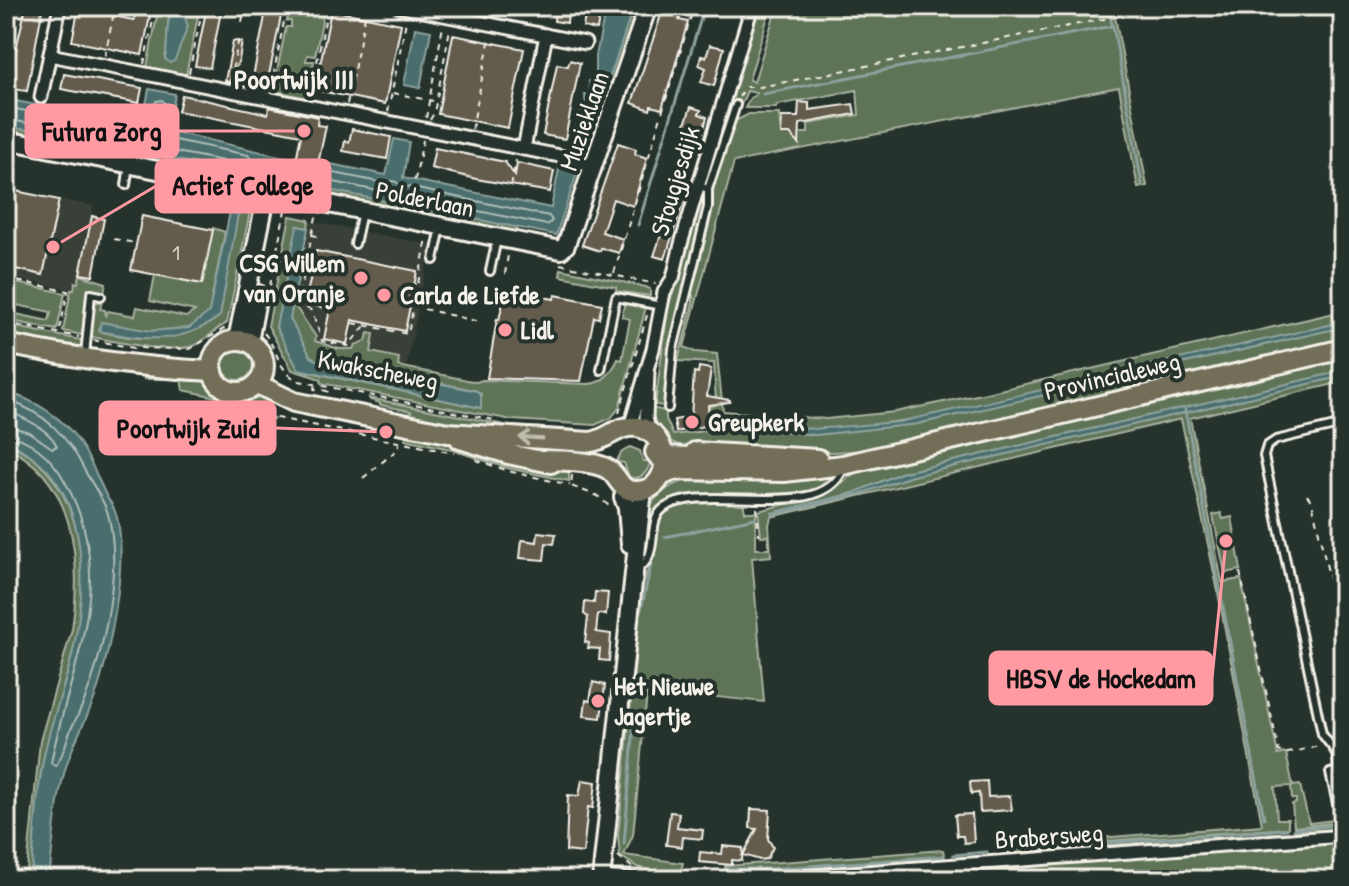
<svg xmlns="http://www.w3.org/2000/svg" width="1349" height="886" font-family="'Patrick Hand',sans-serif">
	<rect width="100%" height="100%" fill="#26332d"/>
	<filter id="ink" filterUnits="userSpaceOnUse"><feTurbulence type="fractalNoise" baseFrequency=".0125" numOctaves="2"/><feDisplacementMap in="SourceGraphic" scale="16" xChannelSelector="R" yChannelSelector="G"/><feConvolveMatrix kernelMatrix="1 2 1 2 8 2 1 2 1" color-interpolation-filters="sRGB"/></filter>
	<g filter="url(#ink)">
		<g fill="#393f37">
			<polygon points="6,189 93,206 92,215 105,218 93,278 78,283 74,290 6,277"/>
			<polygon points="309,221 431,245 406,368 397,366 399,358 342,367 290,319"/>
		</g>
		<g fill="#5e7357" stroke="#a9b2a0" stroke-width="2">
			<path d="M159,6H172C165,26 169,38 165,59L186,6H200L186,75L147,67Z"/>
			<polygon points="290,6 325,7 315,56 307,55 306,61 314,61 307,98 273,91 286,27 291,27 291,21 287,21"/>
			<polygon points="634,6 643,6 591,158 586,160 583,156"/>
			<path d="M758,6H771L749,80L754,82L777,6H1113L1147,186L1138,188L1119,87L734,162L684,347L695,352L717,354L723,411L826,419L895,412L982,394L1343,311V322L923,418L854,427L814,429L743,426L815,435L917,424L1343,327V342L896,446C825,457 763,452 692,448C668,445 655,433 651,408L666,411V419L673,435L704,431L705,427L711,426L708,407L716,405L714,363L678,361L693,302V295L689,294L713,203V181L735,121L749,114H779L781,133H808V124L859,115L857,90L777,105L776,108H745L750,98L756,95V93L747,91L740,107L735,105L711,173H709Z"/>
			<polygon points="6,126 517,227 515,237 414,217 415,209 406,207 404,215 6,136"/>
			<polygon points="701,197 705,198 705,208 670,348 666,406 655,405 668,308"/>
			<path d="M231,204L243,206L250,212L227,323C215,329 207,339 196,345C173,355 113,341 88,336L92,304L102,301L100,309L105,310L106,315L108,311L135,316L137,307L186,317L195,311L150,301L155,275L202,284L213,228L225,232L209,312L190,328L150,331L101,323L99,331C140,342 185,343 220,316L237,213L230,212Z"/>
			<path d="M290,216L309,220L308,228L298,226L276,327L300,370L481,408V394L474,390L353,366L330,367L320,363L306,352L290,319L293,303L316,337L315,341L339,349H353L355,345L366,341L368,333L374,334L371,352L399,358L398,366L477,382L482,380L587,384C602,384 612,372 618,359L622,360L630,319L622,317L624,306L629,303L646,307L619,408L611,418L595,425L512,420L321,383V379L292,370L268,326Z"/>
			<polygon points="561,269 646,287 650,289 650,296 616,291 616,287 560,276"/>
			<polygon points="80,275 106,283 104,293 88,289 82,335 63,331 71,290 74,290 75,282 78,283"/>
			<polygon points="6,281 65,293 57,330 6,320 6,312 49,321 51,312 6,303"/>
			<polygon points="6,325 81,340 83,346 81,350 6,338"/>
			<circle cx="238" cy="365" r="15"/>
			<polygon points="1343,355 1343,371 901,473 854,493 773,513 853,496 912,476 1343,376 1343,382 1190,418 1222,582 1241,579 1278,755 1286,753 1293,786 1300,785 1309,823 1334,820 1336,828 1333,832 1296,834 1294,831 1335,825 1334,823 1294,827 1292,804 1296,803 1296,799 1292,799 1291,786 1275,787 1277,819 1288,819 1288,828 1025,847 1025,851 1288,832 1286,836 1009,857 1008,846 1016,837 1023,844 1262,825 1216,582 1181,419 771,517 769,525 771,556 752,558 764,702 641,689 641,692 647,694 633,835 624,855 683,863 679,877 673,876 637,867 620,856 618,836 642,587 652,557 658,520 666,510 687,504 743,502 745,512 756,512 756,549 769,549 768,536 761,536 758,511 819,496 833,490 857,471 903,457"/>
			<polygon points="149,374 196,374 231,395 267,395 273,397 268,409 274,420 249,404 183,390 181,379 144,379 144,376"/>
			<polygon points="369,398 510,426 578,430 580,438 461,429 410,415 411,411 380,405 380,403 370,400"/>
			<path d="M408,434C463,437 515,462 569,471V481L507,468L450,449L405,439Z"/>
			<path d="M6,442C87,478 91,575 73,651C65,687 51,721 44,758C35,797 35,840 31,880H26L40,741L72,629C82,562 76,479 6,447Z"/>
			<path d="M630,447L640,451L643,461H651C648,472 641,481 629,477L624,463L616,462L621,453Z"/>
			<path d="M832,475L819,488L805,492L674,499L660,505L651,520L644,519C650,501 665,486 684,481Z"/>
			<polygon points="1221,513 1223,519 1232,517 1241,570 1225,573 1213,515"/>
			<polygon points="1343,841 1343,880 811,880"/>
			<polygon points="943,850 945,859 941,862 726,878 725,866"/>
		</g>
		<g fill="#496e6d" stroke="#8da29e" stroke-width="2">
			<path d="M172,6H186L184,16L188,26L175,60L170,63L165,59C169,38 165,26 172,6Z"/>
			<polygon points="606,6 634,6 556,235 6,126 6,99 142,126 149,89 175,94 169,131 319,165 320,162 386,175 394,139 409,142 403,178 551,208 560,164 565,165 573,143 577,142 577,125 582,124 581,110 586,109 585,95 590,94 589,81 595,80 595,61"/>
			<polygon points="415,28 431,31 420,88 404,85"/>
			<path d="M230,212L238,214L220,316C180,346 145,340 99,331L101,322L150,331L189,328L209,312Z"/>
			<polygon points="297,226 308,228 290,319 311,357 328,366 353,366 477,391 481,396 481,408 298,369 276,327"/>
			<polygon points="1343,322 1343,327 917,424 815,435 742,426 743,422 814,429 899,422"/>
			<polygon points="1343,371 1343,376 912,476 859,494 773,515 772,513 854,493 901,473"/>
			<path d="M6,392C33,399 64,418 79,442C91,459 98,480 108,499C136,531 110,652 97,691C88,718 73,742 65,770C55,806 53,844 49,880H31C35,837 36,793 45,751C52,717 66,685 73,651C89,577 89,475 6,442Z"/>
		</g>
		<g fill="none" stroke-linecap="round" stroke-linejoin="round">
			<g stroke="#b0bdb7" stroke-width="2">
				<polyline points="6,107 141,134 150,128 156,101 162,100 165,104 161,129 165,138 248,155 254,163 249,166 6,119"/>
				<polygon points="324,171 384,183 394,181 403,186 549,216 552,221 547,225 319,179 318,174"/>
				<path d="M6,400C45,412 68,436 85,471C92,484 104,500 108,514C124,574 100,674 72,727C66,739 64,757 55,766L51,763L53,753C74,656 119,574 63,478C52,458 29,437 6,435"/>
				<path d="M6,410C22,417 50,429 57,446L52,448L29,432L6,425"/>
			</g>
			<g stroke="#8da29e" stroke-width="3">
				<polyline points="1113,26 1142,184"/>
				<polyline points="763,94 1112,26 1109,6"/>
				<polyline points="638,225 702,15"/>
				<polyline points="1185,410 1264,818"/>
				<polyline points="665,537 755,518"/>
				<polyline points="641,610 654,551"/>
				<polyline points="1294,829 1335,825"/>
				<polyline points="624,844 635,713"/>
				<polyline points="1024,849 1287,829"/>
				<polyline points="953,855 987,852"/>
				<polyline points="726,869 767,869 944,856"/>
			</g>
		</g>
		<g fill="#645b4e" stroke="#f4f1e8" stroke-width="2">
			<polygon points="26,6 43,6 27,91 7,88"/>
			<polygon points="79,6 94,6 93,12 134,20 136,6 152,6 142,55 72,41"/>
			<polygon points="207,6 222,6 210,68 195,66"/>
			<polygon points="267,6 283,6 268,80 253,77"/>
			<polygon points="555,6 589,6 588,9 600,11 597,30 583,27 585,16 568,13 567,23 554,21"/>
			<polygon points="664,6 684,6 679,20 688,22 662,109 651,106 650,110 632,103"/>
			<polygon points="331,10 401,24 385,104 315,90"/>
			<polygon points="453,35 524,49 508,128 438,114"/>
			<polygon points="233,41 242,42 239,60 230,82 225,81"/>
			<polygon points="710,45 724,48 714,86 701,82 706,68 699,65 701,56 706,57"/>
			<polygon points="570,60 580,63 565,139 543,135 557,64 568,66"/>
			<polygon points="64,74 142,88 139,103 61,89"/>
			<polygon points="182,95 268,114 269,107 318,117 317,125 326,126 318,164 296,160 301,135 178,111"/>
			<polygon points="799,102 809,103 809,110 853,104 855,114 800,124 799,144 790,134 781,134 782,117 798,117"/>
			<polygon points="691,107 701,110 699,114 707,117 701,139 689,135 690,129 684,127"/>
			<polygon points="352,129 391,137 387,159 343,151 345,141 349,142"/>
			<polygon points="618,143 636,149 635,154 647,158 633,206 613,199 602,232 623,239 619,253 601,248 600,251 582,245"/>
			<polygon points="435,148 505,162 515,176 517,163 554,171 550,192 476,179 431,168"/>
			<polygon points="6,189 59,200 43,275 6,267"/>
			<polygon points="675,193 685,196 665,259 654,256"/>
			<polygon points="92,216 104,219 93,276 80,274"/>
			<polygon points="142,216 213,230 202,284 131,270"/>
			<polygon points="316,251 417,271 405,331 352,320 347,344 324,339 330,309 305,304"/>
			<polygon points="513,291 554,299 555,295 602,304 599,318 594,317 581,381 487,378 497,319 499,320 505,293 512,294"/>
			<polygon points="699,367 711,369 707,396 730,400 730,402 708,405 709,425 676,432 674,420 691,417 694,372 698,373"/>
			<polygon points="97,419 122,425 120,441 94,437"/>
			<polygon points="538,532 556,534 554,544 546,543 544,560 520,558 522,540 537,542"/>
			<polygon points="595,592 608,593 606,615 598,614 596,632 611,634 609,661 599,660 600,649 588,648 589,643 585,642 588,617 584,614 585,602 594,603"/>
			<polygon points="593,682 605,685 601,718 584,716 586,700 590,701"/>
			<polygon points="582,780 596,782 593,808 588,807 583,853 566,851 568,795 579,796"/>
			<polygon points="987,781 988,797 1010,796 1012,810 980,812 979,793 971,794 970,782"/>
			<polygon points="751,809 770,810 768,839 773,847 767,859 760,860 743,855 757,829 750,828"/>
			<polygon points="670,812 679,813 677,827 703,830 702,839 683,837 682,847 666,845"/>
			<polygon points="972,814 974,842 964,843 963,836 957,836 955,815"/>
			<polygon points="723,846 743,848 742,861 732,860 732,865 699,862 700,852 722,854"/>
		</g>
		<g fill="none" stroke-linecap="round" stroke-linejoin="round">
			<defs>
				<g id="lane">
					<polyline points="126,185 129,165"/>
					<polyline points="708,189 736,105"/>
					<polyline points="355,244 362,212"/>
					<polyline points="434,260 441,227"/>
					<polyline points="490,271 497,239"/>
					<polyline points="85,355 91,294 101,296"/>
					<polyline points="601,370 616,297 661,306"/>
					<polyline points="668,408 673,349 708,207 708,189 699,186"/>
					<polyline points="1343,424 1276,440 1267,446 1264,456 1322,734 1335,751 1340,770 1330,773 1343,830"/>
					<path d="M637,565L644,564C658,549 647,520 664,508C704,480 822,525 843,469"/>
				</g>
				<g id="street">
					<polyline points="398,6 585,43"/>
					<polyline points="50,55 560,156 593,167"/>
					<polyline points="41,97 60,6"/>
					<polyline points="524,149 546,35"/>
					<polyline points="648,373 646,417 649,431"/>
					<polyline points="630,427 653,349 664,292 673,278 681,244 752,6"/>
					<polyline points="602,877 641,880"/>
					<polyline points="758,880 1343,836"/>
				</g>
				<g id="secondary">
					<polyline points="6,140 561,250 566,245 648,6"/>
					<polyline points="237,340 267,192"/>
					<polyline points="249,342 258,294"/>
					<polyline points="623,497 627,508 630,544"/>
					<polyline points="601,880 642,499"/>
				</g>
				<g id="primary">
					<circle cx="238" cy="366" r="26"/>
					<path d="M6,344C74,358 143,368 213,371"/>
					<path d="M257,384L294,402L448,433L591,442C607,440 619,424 637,427C671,432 675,490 637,491C620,492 620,478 609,470C597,461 558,460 542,460"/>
					<polyline points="460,439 508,454 551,463"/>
					<polyline points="655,452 658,456 691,457 707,455"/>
					<polyline points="695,452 818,459"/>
					<polyline points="661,476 675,470 784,472 843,465 1343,349"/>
				</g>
			</defs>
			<use href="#lane" stroke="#f4f1e8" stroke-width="12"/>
			<use href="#street" stroke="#f4f1e8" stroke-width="17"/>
			<use href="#secondary" stroke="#f4f1e8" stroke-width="22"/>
			<use href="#primary" stroke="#f4f1e8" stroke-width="24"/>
			<g stroke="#f4f1e8" stroke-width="2" stroke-dasharray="6 6" stroke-linecap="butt">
				<polyline points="719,6 737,12"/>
				<polyline points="242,22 245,6"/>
				<polyline points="105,56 114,12"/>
				<polyline points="144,64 156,6"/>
				<polyline points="189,73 203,6"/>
				<polyline points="230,81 239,38"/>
				<polyline points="271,87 287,6"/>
				<polyline points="393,93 433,101"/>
				<polyline points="310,97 328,6"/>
				<polyline points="739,97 746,87 760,87 1114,17"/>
				<polyline points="347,104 367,6"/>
				<polyline points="388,112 406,21"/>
				<polyline points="426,118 443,26"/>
				<polyline points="430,120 434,113 450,29"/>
				<polyline points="472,129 490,37"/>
				<polyline points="511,186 516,160"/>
				<polyline points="410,204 423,140"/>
				<polyline points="312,234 316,217"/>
				<polyline points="317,236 312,235 298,303 312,311 322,341 348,346 365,326"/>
				<polyline points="114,239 135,243"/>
				<polyline points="560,264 656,284"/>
				<polyline points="614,273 694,6"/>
				<polyline points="505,274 508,255"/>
				<polyline points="6,279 68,291 59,333"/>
				<polyline points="270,286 285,210"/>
				<polyline points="424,309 480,322"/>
				<polyline points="6,323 79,337"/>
				<polyline points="353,323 408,334 427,238"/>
				<path d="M264,333C278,349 277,371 299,381L494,420"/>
				<polyline points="93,340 134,348 190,349 227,327"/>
				<polyline points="315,386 314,389 327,391 331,395"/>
				<polyline points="272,408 272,414 277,418 454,453"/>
				<polyline points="619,413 647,315"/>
				<polyline points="476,460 512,472 570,485"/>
				<polyline points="572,475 571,486 598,496 611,508"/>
				<polyline points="363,478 398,449 399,443"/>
				<polyline points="1307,495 1312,502 1343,638"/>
				<polyline points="757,508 759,535"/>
				<polyline points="1240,572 1279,751 1284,754 1319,746"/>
				<polyline points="618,856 633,868"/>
				<polyline points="647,871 663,874 672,880"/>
			</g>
			<use href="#lane" stroke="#26332d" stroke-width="6"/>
			<use href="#street" stroke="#26332d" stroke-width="11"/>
			<use href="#secondary" stroke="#26332d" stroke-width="16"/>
			<use href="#primary" stroke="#726e59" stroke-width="18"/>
		</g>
		<defs><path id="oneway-shaft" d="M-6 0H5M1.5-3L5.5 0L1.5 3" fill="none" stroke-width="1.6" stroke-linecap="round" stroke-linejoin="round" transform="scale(2)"/></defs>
		<use stroke="#c0bdaf" href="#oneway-shaft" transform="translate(531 438) rotate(-176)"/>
	</g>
	<g fill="#ff9aa2" stroke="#26332d" stroke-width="3">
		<circle cx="361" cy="278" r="8"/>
		<circle cx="384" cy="295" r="8"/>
		<circle cx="505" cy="330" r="8"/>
		<circle cx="692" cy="422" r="8"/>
		<circle cx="598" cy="701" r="8"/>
	</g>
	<g text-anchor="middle" stroke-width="8" stroke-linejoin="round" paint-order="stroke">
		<g font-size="22" fill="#d0ccc2">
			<text x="176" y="260">1</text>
		</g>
		<g font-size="26" fill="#f4f1e8" stroke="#26332d">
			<text transform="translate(584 121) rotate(-71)" y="9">Muzieklaan</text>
			<text transform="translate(675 181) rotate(-73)" y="9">Stougjesdijk</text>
			<text transform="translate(425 199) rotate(11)" y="9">Polderlaan</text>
			<text transform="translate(378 370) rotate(11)" y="9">Kwakscheweg</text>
			<text transform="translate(1112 376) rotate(-13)" y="9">Provincialeweg</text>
			<text transform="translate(1049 836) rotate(-4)" y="9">Brabersweg</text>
		</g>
		<g font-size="26" font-weight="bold" fill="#f4f1e8" stroke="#26332d" text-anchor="start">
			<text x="345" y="272" text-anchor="end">CSG Willem<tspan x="345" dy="30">van Oranje</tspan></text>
			<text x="400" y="304">Carla de Liefde</text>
			<text x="521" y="339">Lidl</text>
			<text x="708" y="431">Greupkerk</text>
			<text x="614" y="695">Het Nieuwe<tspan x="614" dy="30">Jagertje</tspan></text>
		</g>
		<g font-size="28" font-weight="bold" fill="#f4f1e8" stroke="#26332d">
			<text x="294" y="89">Poortwijk III</text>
		</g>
	</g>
	<path fill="none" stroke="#ff9aa2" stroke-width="3" d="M304 131L178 131M53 247L156 186M386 432L275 428M1226 541L1212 678"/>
	<g fill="#ff9aa2" stroke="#26332d" stroke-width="3">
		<circle cx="304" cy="131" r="8"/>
		<circle cx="53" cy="247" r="8"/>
		<circle cx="386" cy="432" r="8"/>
		<circle cx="1226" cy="541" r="8"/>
	</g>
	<g fill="#ff9aa2" stroke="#ff9aa2" stroke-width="3">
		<rect x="26" y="105" width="152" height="52" rx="8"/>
		<rect x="156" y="160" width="174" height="52" rx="8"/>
		<rect x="100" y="402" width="175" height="52" rx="8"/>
		<rect x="990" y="652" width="222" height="52" rx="8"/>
	</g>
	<g font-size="28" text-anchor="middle" font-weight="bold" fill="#111">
		<text x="102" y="141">Futura Zorg</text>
		<text x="243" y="195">Actief College</text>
		<text x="188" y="438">Poortwijk Zuid</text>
		<text x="1101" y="688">HBSV de Hockedam</text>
	</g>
	<rect width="1349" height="886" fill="none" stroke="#26332d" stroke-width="32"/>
	<rect x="16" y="16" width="1317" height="854" fill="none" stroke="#f4f1e8" stroke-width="3" filter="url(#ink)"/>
</svg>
